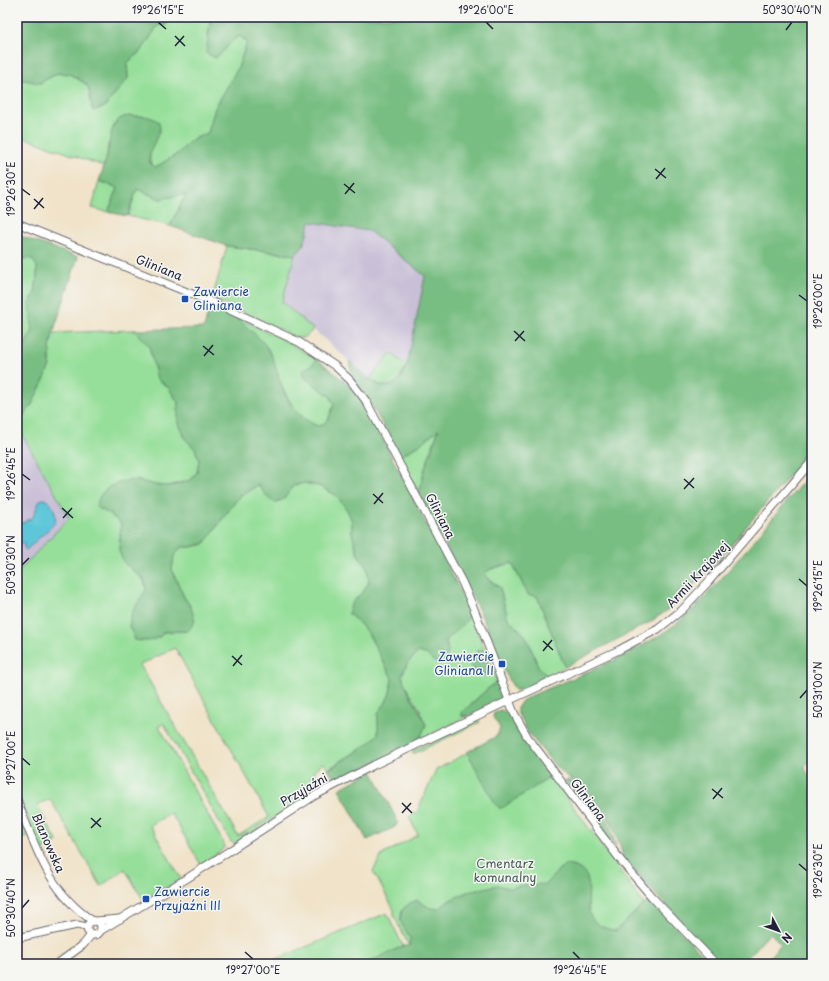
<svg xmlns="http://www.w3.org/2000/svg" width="829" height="981" font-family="'Playpen Sans',sans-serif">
	<rect width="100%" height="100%" fill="#f6f6f2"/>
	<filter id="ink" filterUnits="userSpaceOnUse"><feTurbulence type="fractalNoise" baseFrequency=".025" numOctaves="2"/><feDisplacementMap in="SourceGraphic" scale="8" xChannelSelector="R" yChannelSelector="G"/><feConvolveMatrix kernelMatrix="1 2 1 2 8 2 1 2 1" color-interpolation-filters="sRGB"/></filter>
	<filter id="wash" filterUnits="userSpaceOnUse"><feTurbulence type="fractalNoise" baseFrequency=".012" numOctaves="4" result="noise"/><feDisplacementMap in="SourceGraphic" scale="16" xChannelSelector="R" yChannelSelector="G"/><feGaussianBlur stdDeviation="0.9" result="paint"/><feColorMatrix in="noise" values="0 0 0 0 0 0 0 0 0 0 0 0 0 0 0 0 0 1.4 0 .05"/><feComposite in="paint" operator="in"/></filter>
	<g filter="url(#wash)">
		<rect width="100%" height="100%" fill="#f0e3c9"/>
		<g fill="#c9bfd7">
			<polygon points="310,222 369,231 426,276 407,366 391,353 370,379 282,302 295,255 300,251 304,244"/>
			<polygon points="17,427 69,518 17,573"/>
		</g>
		<g fill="#96df9a" stroke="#5c806a" fill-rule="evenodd">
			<path d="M171,17H209L210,23L208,34L210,55L215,58C223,51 230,40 240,36L247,42L238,68L215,108L208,133L191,140L177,154L156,167C142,164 156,137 160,129L108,144L106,161L103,166L17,135V79L40,83L58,73L70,74L86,84L89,89L92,110L105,107C112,96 121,88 128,78L127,63L142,50L158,25H166Z"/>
			<polygon points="99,181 118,188 108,212 92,208"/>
			<polygon points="137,189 160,199 186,194 170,226 128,216"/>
			<path d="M227,246L295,255L282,302L313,329C309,334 304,340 297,338L237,309L212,299Z"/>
			<polygon points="23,258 32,258 37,266 37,278 35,292 29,304 33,331 26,342 17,373 17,261"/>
			<polygon points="230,314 282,339 317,359 312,365 320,388 330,396 334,404 329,418 321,426 314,426 305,420 292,405 282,387 274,364 260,340"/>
			<path d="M133,330L149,346L157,379L168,387L178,402V421L186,440L195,449L199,460L197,472L191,480L168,486L151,485L139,481H128L113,485L109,487L96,507L108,513L121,524C121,531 118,548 120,553C125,570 153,576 144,596L159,638L164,632L188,631L191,607L184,597L172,570L174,555L181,547H191L204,544L235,502L243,494L258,485L268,498L293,486L304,483L319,486L337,496L347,510L352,521V533L358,555L367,567L369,582L365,589L352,603L348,613L361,625L369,635L378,652L392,678L390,693L385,704L378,713V734L370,743L328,769L323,762L314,772L321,786L314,792L235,843L231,842L164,724L159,726L225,846L221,851L201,865L171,813L150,825L181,879L144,901L125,869L101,886L50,799L37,805L57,841L41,852L17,791V573L69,518L18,427L21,418L31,406L50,365V348L53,333ZM175,648L269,817L238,836L140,665Z"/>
			<polygon points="391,353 407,366 402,372 399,381 390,387 382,386 370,379"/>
			<polygon points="439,428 424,471 419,494 400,456 419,445"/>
			<polygon points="512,563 528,594 537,596 565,667 547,676 538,666 529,643 524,634 508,619 500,588 487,577 485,572 491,569"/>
			<path d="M470,611L486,653L481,649L475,654L473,671L478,675H483L490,670L491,664L497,682C484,690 474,703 462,712V716H468L412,744L421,711L404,684L402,675L407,664L418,652L426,654L434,662L448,653L446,641L467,620Z"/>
			<polygon points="478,719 480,722 413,754 412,751"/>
			<polygon points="515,726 644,904 581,964 418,964 394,916 394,910 373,871 382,855 418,835 409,817 417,812 436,770"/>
			<polygon points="17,809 28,837 17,839"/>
			<polygon points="387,913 403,946 365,964 265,964"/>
		</g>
		<g fill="#78be82" stroke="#4d705e">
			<path d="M17,17H171L166,25H158L142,50L127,63L128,78C121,88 112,96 105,107L93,111L89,89L86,84L70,74L58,73L40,83L17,79Z"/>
			<path d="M209,17H812V449L719,559L682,597L665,612L650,622L565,667L537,596L528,595L512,563L491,569L485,573L487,578L500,588L508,619L524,634L529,643L538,666L547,676C539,682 526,692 515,690L506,674L480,612L419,494L424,471L439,429L419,445L400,456C392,442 385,428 377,415C366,396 352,384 349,361C361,371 381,396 397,382C400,380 404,370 407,366L425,276L369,231L310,222C307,234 305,248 295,255L227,246L170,226L186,194L160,199L137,189L127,216L108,212L118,188L112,185L99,181C101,174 104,167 106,160C112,142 106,113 136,116C145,116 151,116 159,122C159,124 160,127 160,129C158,138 140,163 156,167L177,154L191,140L208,133L215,108L238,68L247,42L240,36C228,41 226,52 215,58L206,53L210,23Z"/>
			<polygon points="17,235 78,257 53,333 50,348 50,365 46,376 31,406 21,418 17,427 17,373 26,342 33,331 29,304 35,292 37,278 37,266 32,259 23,258 17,261"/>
			<path d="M210,305C217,308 224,310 230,314C241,321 261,338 268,349C275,361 277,374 282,387C287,401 304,425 321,426L329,418L334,404L330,396L306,379L302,370L312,365L317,359L348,384L365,405L470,610L467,620L446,641L448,653L444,662H434L426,654L418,652L407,664L402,675C406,693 419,707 426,725L421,736L412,744L336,781L328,770L370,743L378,734V713L385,704L390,693L392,678L378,652L369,635L361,625L348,613L352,603L365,589L369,582L367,567L358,555L352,533V521L347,510L337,496L319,486L304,483L293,486L284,499L275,503L268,498L258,485L243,494L235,502L204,544L191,547H181L174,556L172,570L184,597L191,607L195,621L188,631L164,632C155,642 147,642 135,640L129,626L132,612L146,590L144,579L124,563L119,551L121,524L108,513L96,507C98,504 98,499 100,496C107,484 127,479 139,481C149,483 157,486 167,486C175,486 183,482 191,480L197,472L199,460L195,449L186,440L178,421V402L168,387L157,379L149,346L133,330L204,328Z"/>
			<path d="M812,471V757L804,767L812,781V962L807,964H763L781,944L770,933L742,964H720L624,860L619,842L607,814L587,793L557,768L529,734L517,712V708L521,702L528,697C577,676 628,658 672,627C693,612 711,590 728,571C757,538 784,504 812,471Z"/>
			<path d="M481,649C502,671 480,686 471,666L475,654Z"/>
			<path d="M497,682L503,694L500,700C489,706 476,716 462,716V712C474,703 484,690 497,682Z"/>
			<polygon points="500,710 507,712 510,716 552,776 502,808 499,808 496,805 467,752 497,736 500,728 493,717 494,713"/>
			<polygon points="372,771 398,822 395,827 367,840 339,789"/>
			<polygon points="566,780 570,781 605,816 609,824 616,847 615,847 565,781"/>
			<path d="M566,865C606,870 577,906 595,922C601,927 608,929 615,931L644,904L651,902L712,964H365L403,946H409L410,938L400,921L402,910L410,903L417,900L430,908L438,909L450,900L468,892L497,885L509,888L525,885L546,884L552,878L559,869Z"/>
		</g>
		<path fill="#5dc7d9" stroke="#40748a" d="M44,499C53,503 57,513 55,523L26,550L24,548V543H17V524L25,522L33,517L40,500Z"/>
	</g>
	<g filter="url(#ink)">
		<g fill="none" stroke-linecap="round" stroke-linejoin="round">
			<defs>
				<g id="tertiary">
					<polyline points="17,223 219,305 299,342 335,366 350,380 366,401 462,582 474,609 514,713 527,736 622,862 652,897 716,964"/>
					<path d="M17,800C35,846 49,893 93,921"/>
					<circle cx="94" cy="928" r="7"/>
					<polyline points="96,921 120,919"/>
					<polyline points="100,931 186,879 314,796 374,765 510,700 619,650 658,629 682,610 710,580 812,461"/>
					<polyline points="17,938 77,925 87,927"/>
					<polyline points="57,964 83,945 91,935"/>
				</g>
			</defs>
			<use href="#tertiary" stroke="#6a666d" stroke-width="9"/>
			<use href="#tertiary" stroke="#fff" stroke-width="7"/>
		</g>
	</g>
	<path fill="none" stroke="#22223b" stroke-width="1.5" d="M158,22L166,29M486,22L493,29M786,30L792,22M175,36L185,46M175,46L184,36M655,169L666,178M656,179L665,168M344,184L355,193M22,189L30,195M345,194L354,183M34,199L44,208M34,209L43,198M799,295L807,301M514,331L525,341M515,341L524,331M203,346L214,355M204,356L213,345M22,474L30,480M684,479L694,488M684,489L694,478M373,494L383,503M374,504L383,493M62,508L73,518M63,518L72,508M22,565L29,558M799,579L807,586M543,641L553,650M543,651L552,640M232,656L242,665M233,666L242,655M800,698L807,690M22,758L30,765M712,789L723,798M713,799L722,788M402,803L412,813M402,813L411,803M91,818L101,827M91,828L101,818M799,864L807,871M22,908L29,900M245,952L253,959M573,952L580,959"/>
	<g fill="#1a4fb4" stroke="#f6f6f2" stroke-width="1.5">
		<rect x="181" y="295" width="8" height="8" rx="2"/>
		<rect x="498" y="660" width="8" height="8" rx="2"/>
		<rect x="142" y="895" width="8" height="8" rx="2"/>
	</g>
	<g text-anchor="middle" stroke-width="3" stroke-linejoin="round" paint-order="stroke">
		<g font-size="12" fill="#22223b" stroke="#f6f6f2">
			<text transform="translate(159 268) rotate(22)" y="4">Gliniana</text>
			<text transform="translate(440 516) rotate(63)" y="4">Gliniana</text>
			<text transform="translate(698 575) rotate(-47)" y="4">Armii Krajowej</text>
			<text transform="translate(304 790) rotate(-30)" y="4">Przyjaźni</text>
			<text transform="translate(588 800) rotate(53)" y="4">Gliniana</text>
			<text transform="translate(48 843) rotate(66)" y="4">Blanowska</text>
		</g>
		<g font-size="12" fill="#164399" stroke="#f6f6f2" text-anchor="start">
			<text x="193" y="296">Zawiercie<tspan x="193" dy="14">Gliniana</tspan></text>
			<text x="494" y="661" text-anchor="end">Zawiercie<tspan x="494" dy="14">Gliniana II</tspan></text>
			<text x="154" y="896">Zawiercie<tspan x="154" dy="14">Przyjaźni III</tspan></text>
		</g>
		<g font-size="12" fill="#455b58" stroke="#f6f6f2">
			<text x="505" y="868">Cmentarz<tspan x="505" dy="14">komunalny</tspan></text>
		</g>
	</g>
	<rect width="829" height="981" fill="none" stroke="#f6f6f2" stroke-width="44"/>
	<g transform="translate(779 931) rotate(131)" stroke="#f6f6f2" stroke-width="3" paint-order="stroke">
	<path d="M0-3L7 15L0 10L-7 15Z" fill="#22223b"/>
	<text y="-6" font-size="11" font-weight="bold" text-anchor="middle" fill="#22223b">N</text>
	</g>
	<rect x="22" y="22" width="785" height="937" fill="none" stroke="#22223b" stroke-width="1.5"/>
	<g font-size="10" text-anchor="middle" fill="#22223b">
		<text x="158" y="14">19°26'15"E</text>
		<text x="486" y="14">19°26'00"E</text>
		<text x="792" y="14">50°30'40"N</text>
		<text transform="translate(11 189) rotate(-90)" y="4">19°26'30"E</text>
		<text transform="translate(818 301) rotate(-90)" y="4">19°26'00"E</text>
		<text transform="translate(11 474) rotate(-90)" y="4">19°26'45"E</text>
		<text transform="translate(11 565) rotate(-90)" y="4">50°30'30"N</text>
		<text transform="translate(818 586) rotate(-90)" y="4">19°26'15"E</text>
		<text transform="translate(818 690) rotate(-90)" y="4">50°31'00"N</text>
		<text transform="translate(11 758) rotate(-90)" y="4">19°27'00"E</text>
		<text transform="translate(818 871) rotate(-90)" y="4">19°26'30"E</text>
		<text transform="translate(11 908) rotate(-90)" y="4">50°30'40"N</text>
		<text x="253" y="974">19°27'00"E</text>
		<text x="580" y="974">19°26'45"E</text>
	</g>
</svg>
